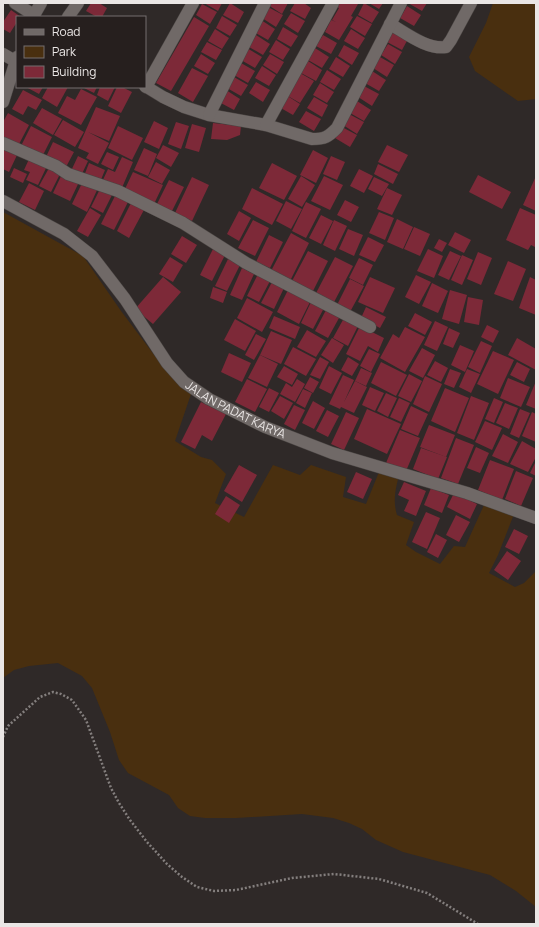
<svg xmlns="http://www.w3.org/2000/svg" width="539" height="927" font-family="Manrope,sans-serif">
	<rect width="100%" height="100%" fill="#2f2928"/>
	<g fill="#492f0f">
		<polygon points="493,3 536,3 536,99 518,101 475,71 469,57 486,23"/>
		<path d="M3,212L83,256L121,311L161,364L191,394L175,441L201,457L212,460L226,474L215,503L244,517L273,465L300,475L311,465L346,477L343,497L366,504L379,472L398,479C395,492 393,502 397,515L414,522L406,545L416,552L440,564L454,546L465,547L484,505L514,514L498,555L489,573L515,587L524,583L536,571V907L516,891L490,875L403,852L376,840L362,829L349,823L333,818L302,814L236,818H205L190,816L178,808L169,795L128,773L119,760L110,732L92,688L82,676L58,663L29,666L14,670L3,678Z"/>
	</g>
	<g fill="#7d2938">
		<polygon points="91,3 99,3 107,8 102,17 97,17 86,11"/>
		<polygon points="204,3 222,3 218,11"/>
		<polygon points="230,3 244,12 238,23 223,15"/>
		<polygon points="269,3 288,3 282,14 268,5"/>
		<polygon points="295,3 304,3 311,8 305,19 290,11"/>
		<polygon points="340,3 358,4 351,16 353,17 339,40 325,32 331,20 336,22 332,20 339,8 337,7"/>
		<polygon points="364,3 379,12 372,23 358,15"/>
		<polygon points="369,3 383,3 379,9"/>
		<polygon points="408,3 427,3 422,11"/>
		<polygon points="202,4 217,12 210,24 196,15"/>
		<polygon points="407,6 421,15 414,26 400,18"/>
		<polygon points="268,7 283,15 276,27 262,18"/>
		<polygon points="11,10 21,17 17,17 17,22 10,33 3,29 3,22"/>
		<polygon points="291,13 305,21 298,33 284,24"/>
		<polygon points="222,16 237,25 230,36 216,28"/>
		<polygon points="357,16 372,24 365,36 350,27"/>
		<polygon points="194,17 209,26 171,91 156,83"/>
		<polygon points="261,20 275,29 268,40 254,32"/>
		<polygon points="283,27 298,36 291,47 277,39"/>
		<polygon points="215,29 229,38 222,49 208,41"/>
		<polygon points="351,29 365,38 358,49 344,41"/>
		<polygon points="394,30 408,39 402,50 387,42"/>
		<polygon points="256,35 270,44 263,55 249,47"/>
		<polygon points="323,35 337,43 331,54 316,46"/>
		<polygon points="276,40 290,49 283,60 269,52"/>
		<polygon points="207,42 222,50 216,60 201,52"/>
		<polygon points="388,44 402,52 395,64 381,55"/>
		<polygon points="344,45 359,53 352,65 338,56"/>
		<polygon points="247,48 262,57 255,68 241,60"/>
		<polygon points="315,48 329,57 322,68 308,60"/>
		<polygon points="201,54 215,63 208,74 194,66"/>
		<polygon points="270,54 284,62 277,74 263,65"/>
		<polygon points="336,57 350,66 343,77 329,69"/>
		<polygon points="380,57 394,65 387,77 373,68"/>
		<polygon points="308,61 322,70 316,81 301,73"/>
		<polygon points="241,63 255,71 248,83 234,75"/>
		<polygon points="262,66 276,75 269,86 255,78"/>
		<polygon points="192,68 208,76 193,102 178,93"/>
		<polygon points="327,70 341,79 334,90 320,82"/>
		<polygon points="372,71 386,80 379,91 365,83"/>
		<polygon points="300,73 314,81 300,103 286,95"/>
		<polygon points="234,77 248,85 241,96 227,88"/>
		<polygon points="256,82 270,90 263,102 249,93"/>
		<polygon points="320,83 334,92 327,103 313,95"/>
		<polygon points="364,86 379,94 372,106 358,97"/>
		<polygon points="26,87 43,87 39,94"/>
		<polygon points="48,87 68,87 57,107 42,98"/>
		<polygon points="82,87 97,87 94,93"/>
		<polygon points="100,87 115,87 108,101 97,95"/>
		<polygon points="117,87 122,87 132,92 121,113 108,106"/>
		<polygon points="81,89 97,97 81,125 58,113 67,96 75,100"/>
		<polygon points="23,90 42,100 36,110 28,106 23,115 12,109"/>
		<polygon points="226,90 240,99 234,110 219,102"/>
		<polygon points="286,95 300,104 293,115 279,107"/>
		<polygon points="314,97 328,105 322,117 307,108"/>
		<polygon points="357,101 371,110 364,121 350,113"/>
		<polygon points="96,107 120,116 109,141 88,132 109,143 98,164 86,158 89,153 78,148"/>
		<polygon points="42,108 62,119 53,135 33,123"/>
		<polygon points="306,111 321,119 314,131 299,122"/>
		<polygon points="8,113 29,125 18,146 3,138 3,122"/>
		<polygon points="349,114 364,122 357,134 343,125"/>
		<polygon points="63,120 84,132 75,147 54,135"/>
		<polygon points="154,121 168,128 159,149 144,142"/>
		<polygon points="176,122 189,126 181,149 168,144"/>
		<polygon points="213,123 241,126 240,135 227,140 211,139"/>
		<polygon points="192,124 206,128 199,152 185,148"/>
		<polygon points="31,126 52,137 42,157 21,146"/>
		<polygon points="118,126 143,138 132,160 108,148"/>
		<polygon points="342,127 357,135 350,147 335,138"/>
		<polygon points="53,142 74,152 66,167 46,157"/>
		<polygon points="163,145 179,153 171,167 156,158"/>
		<polygon points="387,145 408,155 399,172 378,162"/>
		<polygon points="3,146 18,153 9,172 3,169"/>
		<polygon points="144,148 157,154 148,176 134,170"/>
		<polygon points="313,150 328,158 316,183 300,175"/>
		<polygon points="107,152 119,157 113,170 101,164"/>
		<polygon points="78,156 88,161 81,176 71,171"/>
		<polygon points="331,156 345,162 337,180 323,174"/>
		<polygon points="30,157 47,166 38,185 26,180 30,172 24,170"/>
		<polygon points="122,157 133,162 121,190 102,182 108,169 115,172"/>
		<polygon points="156,162 170,170 162,184 148,177"/>
		<polygon points="89,163 105,170 100,182 84,176"/>
		<polygon points="272,163 297,176 284,200 259,188"/>
		<polygon points="378,164 398,174 393,184 374,174"/>
		<polygon points="14,168 27,174 23,183 10,177"/>
		<polygon points="49,168 60,174 51,192 39,186"/>
		<polygon points="359,169 373,176 364,193 350,186"/>
		<polygon points="133,172 163,185 154,204 124,191"/>
		<polygon points="62,174 79,182 70,201 53,193"/>
		<polygon points="478,175 511,192 502,209 469,192"/>
		<polygon points="301,176 315,185 302,207 288,199"/>
		<polygon points="324,176 343,185 330,210 311,201"/>
		<polygon points="536,176 536,211 523,205"/>
		<polygon points="192,177 209,185 192,221 175,213"/>
		<polygon points="374,177 389,184 382,196 368,189"/>
		<polygon points="169,180 184,187 171,213 156,206"/>
		<polygon points="83,181 98,188 87,212 72,204"/>
		<polygon points="29,183 44,191 35,210 19,202"/>
		<polygon points="101,187 113,193 103,213 91,207"/>
		<polygon points="252,188 283,204 272,225 242,209"/>
		<polygon points="387,188 402,195 392,215 377,209"/>
		<polygon points="116,194 129,200 114,230 101,224"/>
		<polygon points="345,200 359,207 351,222 337,215"/>
		<polygon points="132,201 145,208 129,238 117,231"/>
		<polygon points="286,201 302,209 291,229 276,221"/>
		<polygon points="306,202 321,209 306,238 292,231"/>
		<polygon points="90,208 101,215 88,237 77,231"/>
		<polygon points="520,208 536,215 536,245 535,247 531,245 528,250 506,240"/>
		<polygon points="239,211 251,218 239,241 227,234"/>
		<polygon points="379,212 394,218 385,240 369,233"/>
		<polygon points="321,215 333,221 321,244 309,238"/>
		<polygon points="397,219 413,227 403,249 387,242"/>
		<polygon points="253,220 269,228 255,256 238,248"/>
		<polygon points="334,220 347,226 335,251 323,245"/>
		<polygon points="414,227 430,234 420,256 404,249"/>
		<polygon points="348,229 363,235 354,256 339,249"/>
		<polygon points="455,232 471,240 464,253 448,245"/>
		<polygon points="291,233 309,243 290,281 271,271"/>
		<polygon points="269,235 283,242 270,268 256,262"/>
		<polygon points="182,236 197,245 186,263 171,254"/>
		<polygon points="368,237 384,245 375,262 359,255"/>
		<polygon points="439,239 447,243 442,252 434,248"/>
		<polygon points="213,249 225,255 212,281 200,275"/>
		<polygon points="428,249 443,256 434,278 417,271"/>
		<polygon points="308,251 328,261 313,291 292,281"/>
		<polygon points="450,251 461,256 449,280 438,275"/>
		<polygon points="478,252 492,258 481,285 467,279"/>
		<polygon points="462,255 473,260 462,285 451,280"/>
		<polygon points="170,257 183,265 173,282 159,274"/>
		<polygon points="335,257 353,266 333,304 315,295"/>
		<polygon points="359,258 373,265 363,285 349,278"/>
		<polygon points="228,259 240,265 227,291 215,286"/>
		<polygon points="508,261 526,269 513,301 494,294"/>
		<polygon points="242,268 254,274 242,300 230,295"/>
		<polygon points="258,274 270,281 259,302 247,296"/>
		<polygon points="416,275 431,282 419,304 405,297"/>
		<polygon points="163,277 181,292 153,324 135,309"/>
		<polygon points="370,277 395,288 383,313 358,302"/>
		<polygon points="530,277 536,280 536,315 519,308"/>
		<polygon points="350,279 364,286 350,312 337,305"/>
		<polygon points="272,282 284,288 274,309 261,303"/>
		<polygon points="432,283 448,291 438,313 422,306"/>
		<polygon points="213,287 227,292 223,303 210,298"/>
		<polygon points="289,288 311,300 299,324 277,312"/>
		<polygon points="450,290 467,295 459,324 442,319"/>
		<polygon points="468,297 483,300 479,325 464,322"/>
		<polygon points="247,298 273,312 262,332 237,318"/>
		<polygon points="311,302 324,308 313,329 301,323"/>
		<polygon points="366,307 386,317 380,328 361,318"/>
		<polygon points="326,310 339,318 328,338 315,331"/>
		<polygon points="415,313 432,322 425,335 408,326"/>
		<polygon points="274,316 300,327 295,339 269,328"/>
		<polygon points="344,318 358,326 348,346 333,338"/>
		<polygon points="235,319 256,331 245,351 224,340"/>
		<polygon points="435,321 448,327 437,351 424,345"/>
		<polygon points="487,325 499,331 493,343 481,337"/>
		<polygon points="360,326 384,338 378,352 368,346 360,361 346,354"/>
		<polygon points="405,327 425,337 405,372 380,358 393,334 399,338"/>
		<polygon points="449,328 460,333 453,348 443,344"/>
		<polygon points="307,330 326,341 316,357 297,347"/>
		<polygon points="271,331 292,340 281,364 260,355"/>
		<polygon points="256,334 266,339 254,360 245,355"/>
		<polygon points="332,338 344,345 333,363 321,355"/>
		<polygon points="517,338 536,349 536,370 508,355"/>
		<polygon points="481,341 492,346 480,373 468,367"/>
		<polygon points="460,345 474,351 465,372 451,365"/>
		<polygon points="293,347 316,359 306,376 284,364"/>
		<polygon points="422,348 435,355 423,378 409,371"/>
		<polygon points="369,349 380,354 371,372 360,366"/>
		<polygon points="493,351 514,360 498,394 477,384"/>
		<polygon points="229,353 251,363 242,382 221,372"/>
		<polygon points="260,355 278,364 267,387 248,378"/>
		<polygon points="320,357 329,362 320,379 310,375"/>
		<polygon points="348,357 359,364 352,376 341,370"/>
		<polygon points="435,361 448,368 441,382 427,375"/>
		<polygon points="381,362 407,375 396,396 371,383"/>
		<polygon points="517,362 530,369 524,382 510,375"/>
		<polygon points="284,366 298,374 292,385 277,377"/>
		<polygon points="329,366 342,373 331,394 319,388"/>
		<polygon points="361,368 372,373 366,386 355,381"/>
		<polygon points="450,369 461,373 454,388 444,384"/>
		<polygon points="467,369 480,374 471,393 459,387"/>
		<polygon points="409,374 422,381 411,402 398,396"/>
		<polygon points="343,375 354,380 344,402 355,381 367,387 354,413 341,407 340,409 329,404"/>
		<polygon points="425,376 442,384 429,412 413,404"/>
		<polygon points="310,377 319,382 313,393 304,388"/>
		<polygon points="508,378 530,387 521,407 500,398"/>
		<polygon points="247,379 267,389 255,412 235,402"/>
		<polygon points="297,379 305,384 295,402 280,394 286,383 292,387"/>
		<polygon points="536,381 536,409 526,405"/>
		<polygon points="370,387 384,393 375,411 362,405"/>
		<polygon points="269,388 279,393 269,412 259,407"/>
		<polygon points="445,388 469,398 455,432 431,421"/>
		<polygon points="303,389 312,393 305,408 296,403"/>
		<polygon points="386,393 397,398 388,417 377,411"/>
		<polygon points="280,396 293,403 284,419 271,411"/>
		<polygon points="471,396 489,403 474,440 457,433"/>
		<polygon points="399,398 410,403 401,422 390,417"/>
		<polygon points="494,398 503,402 494,423 485,419"/>
		<polygon points="313,401 325,408 314,429 302,423"/>
		<polygon points="201,402 226,414 212,441 202,435 195,449 181,442"/>
		<polygon points="505,403 518,408 509,429 496,423"/>
		<polygon points="294,405 305,410 295,430 284,424"/>
		<polygon points="411,406 428,414 418,436 401,429"/>
		<polygon points="367,409 401,424 387,454 354,439"/>
		<polygon points="520,409 530,413 519,438 510,434"/>
		<polygon points="327,410 339,416 328,437 316,431"/>
		<polygon points="346,412 359,418 344,450 331,444"/>
		<polygon points="532,412 536,414 536,442 522,436"/>
		<polygon points="485,421 502,428 492,450 475,442"/>
		<polygon points="429,425 455,435 446,457 420,447"/>
		<polygon points="400,430 420,438 406,471 386,463"/>
		<polygon points="503,434 518,442 508,463 492,456"/>
		<polygon points="456,438 474,445 458,484 441,478"/>
		<polygon points="522,441 536,449 536,457 528,472 510,464"/>
		<polygon points="476,447 489,453 480,473 467,468"/>
		<polygon points="421,448 447,457 438,479 413,469"/>
		<polygon points="490,460 514,469 502,500 478,490"/>
		<polygon points="536,461 536,476 530,473"/>
		<polygon points="239,465 257,475 242,502 224,491"/>
		<polygon points="516,471 533,478 521,506 505,499"/>
		<polygon points="356,472 372,479 363,499 347,492"/>
		<polygon points="404,482 426,491 416,516 404,511 409,500 398,495"/>
		<polygon points="431,488 449,495 442,513 424,505"/>
		<polygon points="454,493 477,504 470,519 447,507"/>
		<polygon points="226,496 240,505 229,523 215,514"/>
		<polygon points="426,512 440,518 427,549 412,542"/>
		<polygon points="456,515 470,522 459,542 446,535"/>
		<polygon points="514,529 528,536 519,554 505,547"/>
		<polygon points="436,534 447,540 438,558 427,552"/>
		<polygon points="507,551 521,561 508,580 494,570"/>
	</g>
	<g fill="none" stroke-linecap="round" stroke-linejoin="round">
		<defs>
			<g id="minor">
				<polyline points="15,3 34,15"/>
				<polyline points="33,17 41,3"/>
				<polyline points="68,17 78,3"/>
				<path d="M390,24C406,33 427,50 446,47L451,40L471,3"/>
				<polyline points="3,54 15,61"/>
				<path d="M145,86L163,97L184,107L209,115L266,125L312,139C325,139 328,137 337,128L401,3"/>
				<polyline points="146,87 193,3"/>
				<polyline points="3,102 17,57"/>
				<polyline points="209,115 265,3"/>
				<polyline points="266,125 333,3"/>
				<polyline points="3,143 56,166 68,174 118,191 183,223 246,263 370,327"/>
				<path id="s1" d="M3,201L64,234L92,256L125,299L167,363L184,382L209,399L265,427L332,453L467,493L536,518"/>
			</g>
		</defs>
		<use href="#minor" stroke="#4a4543" stroke-width="13"/>
		<polyline stroke="#847f7e" stroke-width="2.5" stroke-dasharray="2 2" stroke-linecap="butt" points="3,737 8,726 40,697 53,692 61,694 72,700 86,720 111,788 119,803 130,820 147,842 167,864 182,877 197,887 214,891 236,890 292,878 334,874 379,879 427,893 478,924"/>
		<use href="#minor" stroke="#706967" stroke-width="12"/>
	</g>
	<g text-anchor="middle" stroke-width="3" stroke-linejoin="round" paint-order="stroke">
		<g font-size="12" fill="#eae6e5" stroke="#261f1e">
			<text dy="4" stroke="none"><textPath href="#s1" startOffset="320">JALAN PADAT KARYA</textPath></text>
		</g>
	</g>
	<rect width="539" height="927" fill="none" stroke="#eae6e5" stroke-width="8"/>
	<rect x="16" y="16" width="130" height="72" fill="#261f1e" stroke="#746f6e"/>
	<rect x="24" y="29" width="20" height="6" fill="#706967" stroke="#746f6e"/>
	<text x="52" y="36" font-size="12" fill="#eae6e5">Road</text>
	<rect x="24" y="46" width="20" height="12" fill="#492f0f" stroke="#746f6e"/>
	<text x="52" y="56" font-size="12" fill="#eae6e5">Park</text>
	<rect x="24" y="66" width="20" height="12" fill="#7d2938" stroke="#746f6e"/>
	<text x="52" y="76" font-size="12" fill="#eae6e5">Building</text>
</svg>
